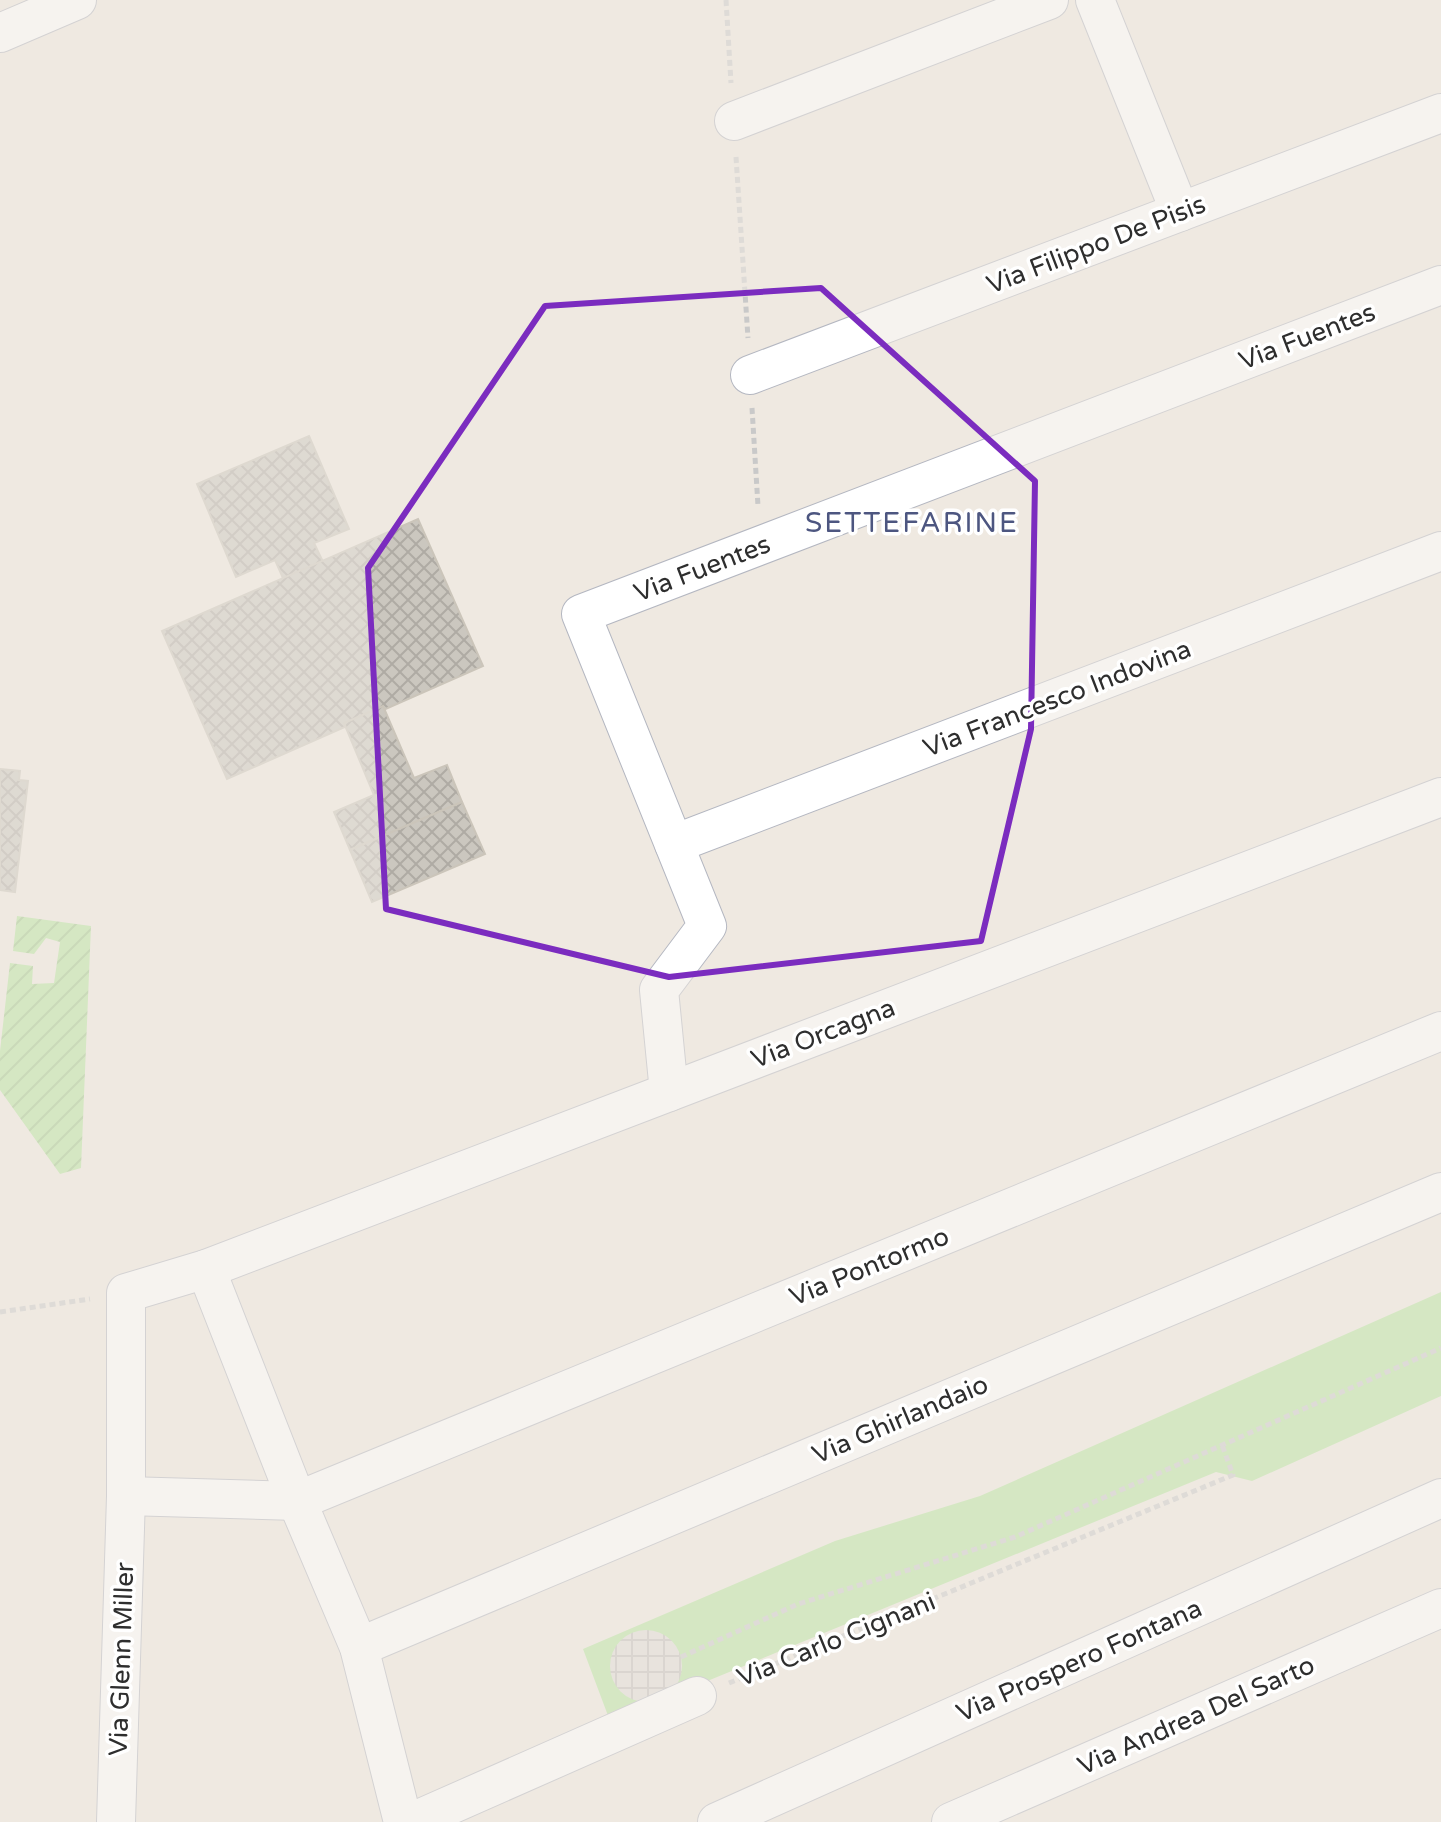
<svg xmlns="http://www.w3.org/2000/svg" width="1441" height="1822" font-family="'Varela Round',sans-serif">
	<defs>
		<pattern id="garden-furrows" width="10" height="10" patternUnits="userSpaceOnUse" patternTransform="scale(2)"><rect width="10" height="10" fill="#b6e59e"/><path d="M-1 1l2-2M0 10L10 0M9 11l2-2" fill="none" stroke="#9dc588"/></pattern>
		<pattern id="plaza-grid" width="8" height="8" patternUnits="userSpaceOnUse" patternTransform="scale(2)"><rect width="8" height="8" fill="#dfdcd8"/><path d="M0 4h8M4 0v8" fill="none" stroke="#c0bdba"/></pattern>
		<pattern id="building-cross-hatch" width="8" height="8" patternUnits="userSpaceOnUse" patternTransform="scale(2)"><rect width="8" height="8" fill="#cbc7bf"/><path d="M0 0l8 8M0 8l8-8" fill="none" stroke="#afaba4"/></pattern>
	</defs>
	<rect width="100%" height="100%" fill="#efe9e1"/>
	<polygon fill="#b6e59e" points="1441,1292 1441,1396 1252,1481 1216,1472 610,1721 583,1649 835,1541 980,1496"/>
	<polygon fill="url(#garden-furrows)" points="17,916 91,926 81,1168 60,1174 0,1090 0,1051 10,963 33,966 32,984 54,983 60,942 46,938 34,954 13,951"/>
	<circle fill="url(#plaza-grid)" cx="646" cy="1666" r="36"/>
	<g fill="url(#building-cross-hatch)" stroke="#cbc5ba" stroke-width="2">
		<polygon points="309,436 349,529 314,543 325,566 286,585 275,560 236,577 197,484"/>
		<polygon points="418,519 483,666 227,779 162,631"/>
		<polygon points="383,706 414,778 447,765 462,802 350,850 334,812 374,795 344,723"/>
		<polygon points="0,769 20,771 19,780 28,781 15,892 0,890"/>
		<polygon points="462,802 485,854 372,902 350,850"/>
	</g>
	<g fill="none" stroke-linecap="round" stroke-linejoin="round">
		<defs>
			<g id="minor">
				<polyline points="1095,0 1180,212"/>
				<polyline points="0,33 77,0"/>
				<polyline points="734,121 1049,0"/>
				<polyline points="750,375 1441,113"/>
				<polyline points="674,844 1441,551"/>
				<polyline points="669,1092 659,990 707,926 581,614 1441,285"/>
				<polyline points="206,1269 297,1501 359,1647 403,1822"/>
				<polyline points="126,1496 297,1501 1441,1031"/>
				<polyline points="359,1647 1441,1192"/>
				<polyline points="116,1822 126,1496 126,1293 206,1269 1441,797"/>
				<polyline points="412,1822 697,1696"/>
				<polyline points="717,1822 1441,1498"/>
				<polyline points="951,1822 1441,1608"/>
			</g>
		</defs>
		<use href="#minor" stroke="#b4b7c1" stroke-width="40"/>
		<g stroke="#c9c9c9" stroke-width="5" stroke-dasharray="6 4" stroke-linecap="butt">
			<polyline points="726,0 731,83"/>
			<polyline points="736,157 748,338"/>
			<polyline points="752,408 758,506"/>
			<polyline points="0,1312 90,1299"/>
			<polyline points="681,1657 798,1604 1015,1537 1441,1348"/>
			<polyline points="729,1683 1233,1475 1222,1445"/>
		</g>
		<use href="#minor" stroke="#fff" stroke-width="38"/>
	</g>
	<path d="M0 0H1441V1822H0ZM821,288L1035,481L1031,729L981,941L669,977L386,909L368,568L545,306Z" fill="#efe9e1" fill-opacity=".55" fill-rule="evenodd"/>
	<path fill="none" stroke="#7b2cbf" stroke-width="6" stroke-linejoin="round" d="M821,288L1035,481L1031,729L981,941L669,977L386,909L368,568L545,306Z"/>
	<g text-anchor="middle" stroke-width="7" stroke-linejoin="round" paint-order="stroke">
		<g font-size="26" fill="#2e2e2e" stroke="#fff">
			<text transform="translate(1096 244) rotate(-21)" y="9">Via Filippo De Pisis</text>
			<text transform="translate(1307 336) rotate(-21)" y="9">Via Fuentes</text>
			<text transform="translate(702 568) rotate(-21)" y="9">Via Fuentes</text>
			<text transform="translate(1057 698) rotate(-21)" y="9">Via Francesco Indovina</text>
			<text transform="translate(823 1033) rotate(-21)" y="9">Via Orcagna</text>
			<text transform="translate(869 1266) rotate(-22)" y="9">Via Pontormo</text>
			<text transform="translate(900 1419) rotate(-23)" y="9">Via Ghirlandaio</text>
			<text transform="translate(836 1639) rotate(-22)" y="9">Via Carlo Cignani</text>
			<text transform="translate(121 1659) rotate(-88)" y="9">Via Glenn Miller</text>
			<text transform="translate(1079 1660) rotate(-24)" y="9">Via Prospero Fontana</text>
			<text transform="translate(1196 1715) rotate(-24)" y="9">Via Andrea Del Sarto</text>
		</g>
		<g font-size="28" letter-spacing="2" fill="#4d5680" stroke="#fff">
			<text x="912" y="532">SETTEFARINE</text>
		</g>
	</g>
</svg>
